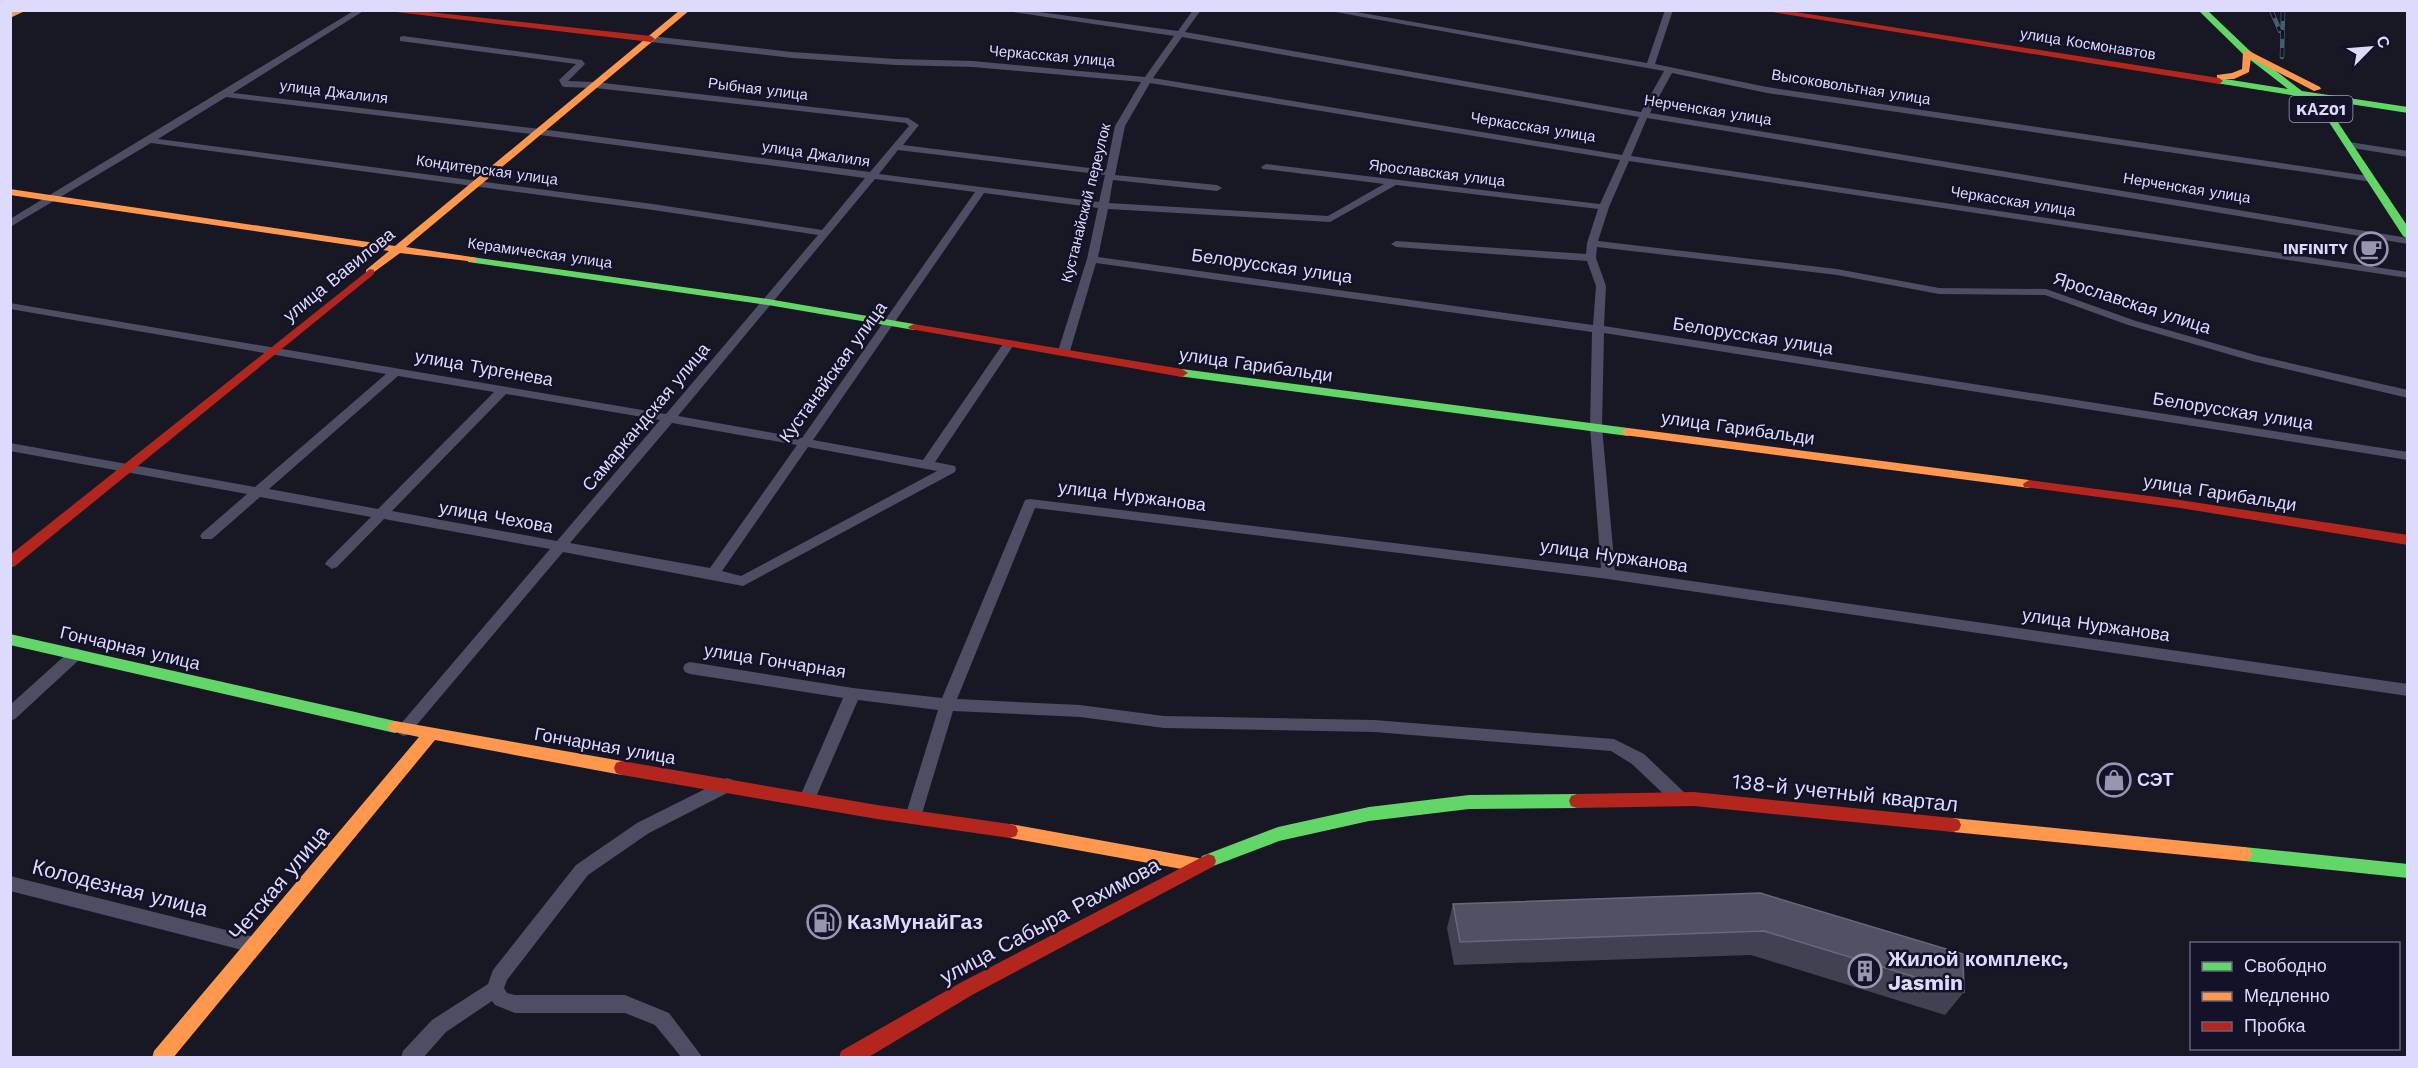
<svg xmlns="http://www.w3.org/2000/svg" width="2418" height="1068" font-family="'Work Sans',sans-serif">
	<rect width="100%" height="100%" fill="#181724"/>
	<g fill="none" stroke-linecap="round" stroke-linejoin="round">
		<g fill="#4d4d63" fill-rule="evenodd">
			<path d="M355,10H365L233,93L540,129L870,172L909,126L906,123L595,88L565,87L562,86L559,80L576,64L400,41V37L403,36L582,60L585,64L568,81L595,82L908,118L919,125L903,145L1106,170L1115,126L1141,82L973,67L896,65L792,58L651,42L647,39L651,36L792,52L896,59L973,61L1145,77L1174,36L999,10H1025L1178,31L1193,10H1201L1185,32L1641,112L1664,71L1324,10H1345L1647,63L1665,10H1673L1655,64L1767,87L2375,177V181L2372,182L1767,93L1672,73L1650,113L2408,238V244L1647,118L1631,156L2408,272V278L1629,161L1609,207L1598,241L1837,269L1939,288L2046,289L2136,321L2259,356L2408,390V398L2252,361L2128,325L2045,295L1939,294L1837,275L1597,247L1596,258L1606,286L1604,326L2408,452V460L1604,333L1602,427L1615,570L2408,684V696L1608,579L1035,508L957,699L1080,705L1164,716L1374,720L1614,739L1644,754L1686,794L1688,799L1686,804L1680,806L1674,804L1632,764L1611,751L1374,732L1164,728L1080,717L953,711L921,817L919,822L913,824L907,822L905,817L938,710L858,700L813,804L807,806L801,804L799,799L843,698L690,674L685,672L683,668L685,664L690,662L853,688L942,698L1025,500L1030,499L1601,568L1590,427L1592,332L1096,263L1070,351L1064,354L1058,351L1087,259L1098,208L984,193L813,440L923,460L1005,341H1013L1015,343L935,462L955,466L956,469L955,472L743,586L563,552L409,734L404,736L399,734L396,730L399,726L550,549L384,519L337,567L332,569L325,564L327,561L371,517L260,497L212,539H202L200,536L202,533L247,494L10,451V443L255,487L386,374L10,309V303L666,414L818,235L653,210L151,143L10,227V219ZM1182,37L1639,117L1622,155L1153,78ZM1150,83L1620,160L1600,204L1266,164L1261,167L1263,169L1384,184L1328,216L1109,203L1113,180L1217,191L1222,188L1217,185L1115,175L1125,126ZM226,97L540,135L865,178L822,230L653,204L158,139ZM898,150L1105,175L1099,202L879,174ZM875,179L975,192L802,438L678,416ZM1396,185L1598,209L1587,243L1586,254L1396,241L1391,244L1396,247L1587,261L1596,286L1593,325L1098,257L1108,209L1330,222ZM398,376L494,392L378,509L269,489ZM506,394L660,420L557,541L392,511ZM672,423L797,445L710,568L570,543ZM808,447L937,471L741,576L722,571Z"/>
			<polygon points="2349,142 2408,151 2408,157 2346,147 2346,143"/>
			<polygon points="76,648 81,650 83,654 81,658 15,719 10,721 10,705 71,650"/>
			<polygon points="727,778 733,780 735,785 733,790 649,833 588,875 507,980 504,988 507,993 515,995 625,995 669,1013 703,1058 682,1058 655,1025 625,1013 515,1013 495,1005 492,1001 446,1032 423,1058 401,1058 403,1051 432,1020 488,984 493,970 576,865 637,823"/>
			<polygon points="10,876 254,937 260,939 263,945 260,951 254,953 10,891"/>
		</g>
		<g fill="#63d668" fill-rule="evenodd">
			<polygon points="2198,10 2207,10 2250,51 2302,91 2408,107 2408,113 2311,98 2333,115 2408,227 2408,239 2403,236 2327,119 2297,96 2216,83 2215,81 2219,78 2288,89 2244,55"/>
			<polygon points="472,257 768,299 914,324 920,327 914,330 768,305 468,262 468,258"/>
			<polygon points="1182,369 1628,428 1634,432 1628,436 1178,376 1176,373"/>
			<polygon points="10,634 395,721 400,723 403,727 400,731 395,733 10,645"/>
			<polygon points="1577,794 1583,796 1585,801 1583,806 1577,808 1469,809 1369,821 1279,841 1208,868 1202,866 1200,861 1202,856 1278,827 1369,807 1469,795"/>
			<polygon points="2244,847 2408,864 2408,878 2244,861 2238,859 2236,854 2238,849"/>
		</g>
		<g fill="#ff974d" fill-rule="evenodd">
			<polygon points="15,10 27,10 10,18 10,13"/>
			<polygon points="680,10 690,10 406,247 472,257 476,258 476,262 400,253 370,275 366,274 366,270 389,251 10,195 10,189 395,246"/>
			<polygon points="2247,50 2320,87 2321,89 2314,91 2251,58 2249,72 2234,79 2217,79 2217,75 2232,73 2242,69 2243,53"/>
			<polygon points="1628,428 2029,480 2035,484 2029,488 1624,435 1622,432 1624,429"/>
			<polygon points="395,721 622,761 628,763 630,768 628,773 622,775 435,740 173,1058 152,1058 154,1051 419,737 390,731 387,727 390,723"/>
			<polygon points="1953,818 2244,847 2250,849 2252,854 2250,859 2244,861 1953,832 1947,830 1945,825 1947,820"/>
			<polygon points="1010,824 1198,858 1204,860 1206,865 1204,870 1198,872 1010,838 1004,836 1002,831 1004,826"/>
		</g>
		<g fill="#b3261e" fill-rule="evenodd">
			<polygon points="379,10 410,10 651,36 655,39 651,42"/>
			<polygon points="1760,10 1783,10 2219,78 2223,81 2219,84"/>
			<polygon points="370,269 374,270 374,274 15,566 10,568 10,555"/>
			<polygon points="914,324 1182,369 1188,373 1182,377 910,329 908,327"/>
			<polygon points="2029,480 2180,500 2408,535 2408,545 2180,508 2024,487 2023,484"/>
			<polygon points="622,761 877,805 1010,824 1016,826 1018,831 1016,836 1010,838 877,819 622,775 616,773 614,768 616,763"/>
			<polygon points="1694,792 1953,818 1959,820 1961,825 1959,830 1953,832 1694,806 1577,808 1571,806 1569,801 1571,796 1577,794"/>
			<polygon points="1208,854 1214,856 1216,861 1214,866 972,995 867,1058 839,1058 841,1051 960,983"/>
		</g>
		<defs>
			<g id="rail">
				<polyline points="2271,10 2280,31"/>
				<polyline points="2282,57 2283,10"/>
			</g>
		</defs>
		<use href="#rail" stroke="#465d6b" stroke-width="4.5"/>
		<use href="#rail" stroke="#141229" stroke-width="3" stroke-dasharray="9" stroke-linecap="butt"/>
	</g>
	<polygon fill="#424152" points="1760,893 1964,992 1945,1015 1751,955 1454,965 1447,928 1453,904"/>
	<polygon fill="#525164" stroke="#68677c" stroke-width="1.5" points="1760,893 1963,954 1964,992 1764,931 1460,942 1453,904"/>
	<defs>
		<symbol id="cafe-ring" viewBox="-11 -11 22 22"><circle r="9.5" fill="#141229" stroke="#9796b1" stroke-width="1.5"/><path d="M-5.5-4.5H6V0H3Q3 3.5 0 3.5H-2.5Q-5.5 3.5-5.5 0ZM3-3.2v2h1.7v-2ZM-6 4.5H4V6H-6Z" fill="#9796b1"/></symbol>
		<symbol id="shop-ring" viewBox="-11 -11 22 22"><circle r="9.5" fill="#141229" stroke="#9796b1" stroke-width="1.5"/><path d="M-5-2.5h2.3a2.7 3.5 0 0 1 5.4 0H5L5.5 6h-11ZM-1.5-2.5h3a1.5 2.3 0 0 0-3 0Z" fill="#9796b1"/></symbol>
		<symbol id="fuel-ring" viewBox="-11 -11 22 22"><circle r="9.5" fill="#141229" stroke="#9796b1" stroke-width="1.5"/><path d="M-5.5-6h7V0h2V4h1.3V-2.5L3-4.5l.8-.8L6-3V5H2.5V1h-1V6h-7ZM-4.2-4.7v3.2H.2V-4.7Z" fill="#9796b1"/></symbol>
		<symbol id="building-ring" viewBox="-11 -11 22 22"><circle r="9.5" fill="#141229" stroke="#9796b1" stroke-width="1.5"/><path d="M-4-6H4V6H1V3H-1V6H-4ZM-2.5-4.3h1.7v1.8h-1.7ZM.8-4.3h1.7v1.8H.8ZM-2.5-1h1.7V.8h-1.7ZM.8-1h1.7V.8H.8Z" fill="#9796b1"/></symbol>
	</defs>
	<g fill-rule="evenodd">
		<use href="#cafe-ring" x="2352" y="230" width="38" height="38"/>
		<use href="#shop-ring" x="2095" y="761" width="38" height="38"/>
		<use href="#fuel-ring" x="805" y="903" width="38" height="38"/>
		<use href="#building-ring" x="1846" y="952" width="38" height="38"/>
	</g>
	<g text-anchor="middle" stroke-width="5" stroke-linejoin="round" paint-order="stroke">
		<g font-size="15" fill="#dcdbfd" stroke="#141229">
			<text transform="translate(2088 44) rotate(9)" y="5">улица Космонавтов</text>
			<text transform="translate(1052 56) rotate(5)" y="5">Черкасская улица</text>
			<text transform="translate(1851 87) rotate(9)" y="5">Высоковольтная улица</text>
			<text transform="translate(758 89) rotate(7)" y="5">Рыбная улица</text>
			<text transform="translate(334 92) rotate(7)" y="5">улица Джалиля</text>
			<text transform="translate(1708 110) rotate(9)" y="5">Нерченская улица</text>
			<text transform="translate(1533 127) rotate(9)" y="5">Черкасская улица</text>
			<text transform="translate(816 154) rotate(8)" y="5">улица Джалиля</text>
			<text transform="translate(487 170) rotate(8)" y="5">Кондитерская улица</text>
			<text transform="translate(1437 173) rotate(7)" y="5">Ярославская улица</text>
			<text transform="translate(2187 188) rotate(9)" y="5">Нерченская улица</text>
			<text transform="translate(2013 201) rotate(9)" y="5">Черкасская улица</text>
			<text transform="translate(1086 203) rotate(-76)" y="5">Кустанайский переулок</text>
			<text transform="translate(540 253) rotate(8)" y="5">Керамическая улица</text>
		</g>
		<g font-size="15" font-weight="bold" fill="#dcdbfd" stroke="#141229" text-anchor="end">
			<text x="2348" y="254">INFINITY</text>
		</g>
		<rect fill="#141229" stroke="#a09fbd" stroke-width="1.5" x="2289.5" y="96" width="63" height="26" rx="4.5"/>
		<g font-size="16" font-weight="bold" fill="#dcdbfd">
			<text x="2321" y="115">KАZ01</text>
		</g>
		<g font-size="18" fill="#dcdbfd" stroke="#141229">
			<text transform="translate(1272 266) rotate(8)" y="6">Белорусская улица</text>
			<text transform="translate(339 275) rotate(-39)" y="6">улица Вавилова</text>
			<text transform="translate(2132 303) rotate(18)" y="6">Ярославская улица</text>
			<text transform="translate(1753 336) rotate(9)" y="6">Белорусская улица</text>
			<text transform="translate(1256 365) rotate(8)" y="6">улица Гарибальди</text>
			<text transform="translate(484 368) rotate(10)" y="6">улица Тургенева</text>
			<text transform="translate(833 372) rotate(-54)" y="6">Кустанайская улица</text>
			<text transform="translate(2233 411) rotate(9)" y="6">Белорусская улица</text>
			<text transform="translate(646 417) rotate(-50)" y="6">Самаркандская улица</text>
			<text transform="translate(1738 428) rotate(8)" y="6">улица Гарибальди</text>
			<text transform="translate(2220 493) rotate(9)" y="6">улица Гарибальди</text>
			<text transform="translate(1132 496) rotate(7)" y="6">улица Нуржанова</text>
			<text transform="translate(496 517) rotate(10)" y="6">улица Чехова</text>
			<text transform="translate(1614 556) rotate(8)" y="6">улица Нуржанова</text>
			<text transform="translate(2096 625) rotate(8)" y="6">улица Нуржанова</text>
			<text transform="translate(130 648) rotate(13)" y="6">Гончарная улица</text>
			<text transform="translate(775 661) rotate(9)" y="6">улица Гончарная</text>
			<text transform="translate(605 746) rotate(10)" y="6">Гончарная улица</text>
		</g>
		<g font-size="18" font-weight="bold" fill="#dcdbfd" stroke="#141229" text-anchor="start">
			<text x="2137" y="786">СЭТ</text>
		</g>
		<g font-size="21" fill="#dcdbfd" stroke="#141229">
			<text transform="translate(1845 793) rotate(6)" y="7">138-й учетный квартал</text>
			<text transform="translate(279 883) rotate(-50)" y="7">Четская улица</text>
			<text transform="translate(120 888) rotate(14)" y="7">Колодезная улица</text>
			<text transform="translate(1050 921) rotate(-28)" y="7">улица Сабыра Рахимова</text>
		</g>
		<g font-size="21" font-weight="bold" fill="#dcdbfd" stroke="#141229" text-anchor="start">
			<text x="847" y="929">КазМунайГаз</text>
			<text x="1888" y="966">Жилой комплекс,<tspan x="1888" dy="24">Jasmin</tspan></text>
		</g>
	</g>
	<rect width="2418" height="1068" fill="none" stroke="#dcdbfd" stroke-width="24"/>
	<rect x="2190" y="942" width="210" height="108" fill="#141229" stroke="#64627e" stroke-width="1.5"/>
	<rect x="2202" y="962" width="30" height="9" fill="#63d668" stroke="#64627e" stroke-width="1.5"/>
	<text x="2244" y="972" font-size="18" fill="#dcdbfd">Свободно</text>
	<rect x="2202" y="992" width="30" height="9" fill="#ff974d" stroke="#64627e" stroke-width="1.5"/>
	<text x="2244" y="1002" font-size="18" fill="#dcdbfd">Медленно</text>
	<rect x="2202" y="1022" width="30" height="9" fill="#b3261e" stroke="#64627e" stroke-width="1.5"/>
	<text x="2244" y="1032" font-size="18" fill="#dcdbfd">Пробка</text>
	<g transform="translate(2370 48) rotate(65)" stroke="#141229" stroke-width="4.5" paint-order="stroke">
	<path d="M0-4.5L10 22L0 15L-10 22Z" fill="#dcdbfd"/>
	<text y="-9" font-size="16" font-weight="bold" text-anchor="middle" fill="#dcdbfd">С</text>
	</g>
</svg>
